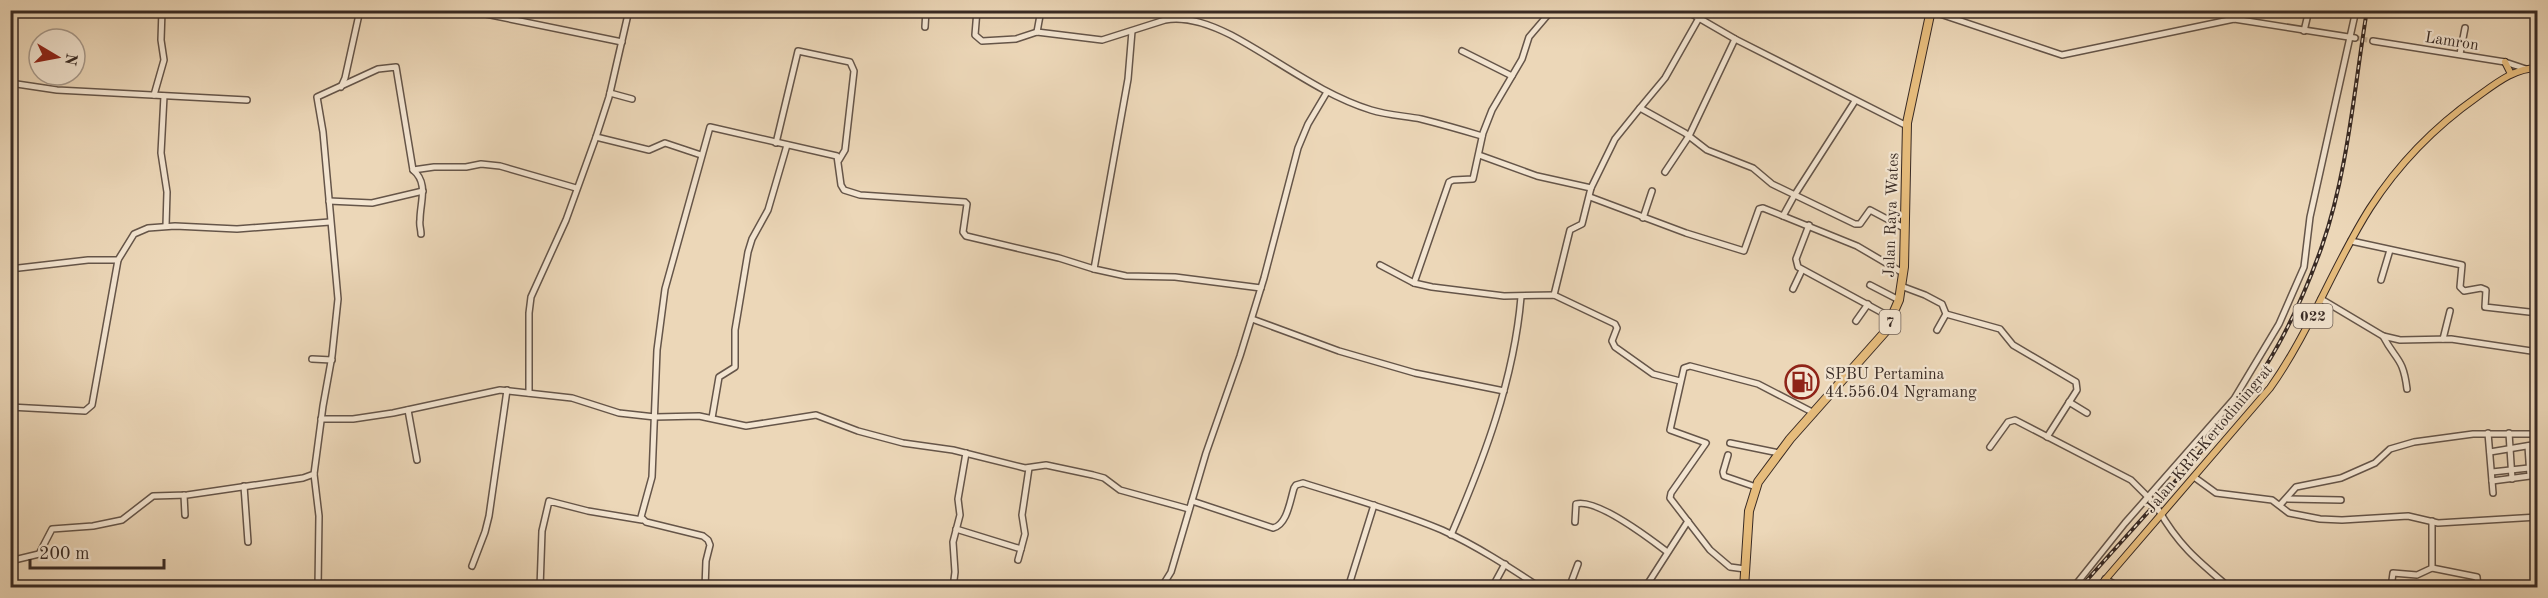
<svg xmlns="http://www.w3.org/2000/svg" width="2548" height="598" font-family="'Old Standard TT',serif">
	<rect width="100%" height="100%" fill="#ecd7b8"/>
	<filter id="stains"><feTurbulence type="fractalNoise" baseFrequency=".00333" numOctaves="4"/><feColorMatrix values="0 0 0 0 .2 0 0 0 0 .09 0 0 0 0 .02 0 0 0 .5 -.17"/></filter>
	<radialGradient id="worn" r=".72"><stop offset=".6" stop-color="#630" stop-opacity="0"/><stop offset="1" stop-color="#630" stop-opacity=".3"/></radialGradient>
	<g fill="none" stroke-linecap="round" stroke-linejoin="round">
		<g stroke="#c8b49a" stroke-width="5" stroke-dasharray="5 2.5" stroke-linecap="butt">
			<polyline points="2355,38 2373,41"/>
			<polyline points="2151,501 2158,509"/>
		</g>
		<defs>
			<g id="minor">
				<polyline points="466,10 622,42"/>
				<path d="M977,10L975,35L982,41L1016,39L1037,32L1102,40L1165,20C1188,16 1211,25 1231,35C1278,60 1320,94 1371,110C1387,115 1405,116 1421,119C1441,124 1462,130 1482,136"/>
				<polyline points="1685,10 1735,39 1907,126"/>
				<polyline points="2217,10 2234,19"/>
				<polyline points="1931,11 2062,55 2234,19 2355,38"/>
				<polyline points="925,27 926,10"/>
				<polyline points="1132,31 1128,79 1094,269 1126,276 1175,277 1261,288"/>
				<polyline points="2304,31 2309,10"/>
				<polyline points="1037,32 1041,10"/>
				<polyline points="2373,41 2505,62 2526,69"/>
				<polyline points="1462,51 1512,76"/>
				<polyline points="2460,54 2465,28"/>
				<polyline points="2536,68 2538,52"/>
				<polyline points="10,83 57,90 247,100"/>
				<polyline points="341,87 345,78 360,10"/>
				<polyline points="610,93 632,99"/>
				<polyline points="154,95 164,60 161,40 162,10"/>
				<polyline points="164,96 161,153 167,192 166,226"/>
				<polyline points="1640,108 1665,78 1699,18"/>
				<polyline points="596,137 649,150 665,143 701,155"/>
				<polyline points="776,143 798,51 850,62 854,71 845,150 839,160"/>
				<polyline points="1479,155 1537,176 1591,188 1582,224 1570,230 1554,295"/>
				<polyline points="413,170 434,167 466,167 481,164 500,166 576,188"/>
				<polyline points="1665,172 1689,136 1735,39"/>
				<polyline points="1591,188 1615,139 1640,108 1685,133 1707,150 1753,168 1772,184 1855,224 1860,224 1870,210 1904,228"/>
				<polyline points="1590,197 1686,233 1744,251 1759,209 1763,208 1783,216 1794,196 1855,101"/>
				<polyline points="329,201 372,203 423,191"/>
				<polyline points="1783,216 1857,246 1903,273"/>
				<polyline points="1643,218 1652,191"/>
				<polyline points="1809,225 1796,259 1798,267 1892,318"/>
				<polyline points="2351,241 2462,265 2460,287 2464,291 2481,288 2486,290 2485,307 2538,313"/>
				<polyline points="1380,265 1414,283 1432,287 1504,296 1554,295 1615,324 1617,328 1612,341 1615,347 1653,374 1680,381"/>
				<polyline points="10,269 88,260 118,260 134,234 148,228 175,226 237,229 330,222"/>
				<polyline points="2381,280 2390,250"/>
				<polyline points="1414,283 1449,182 1453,180 1473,179 1483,133 1492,110 1522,59 1529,37 1552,10"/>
				<polyline points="1870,285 1899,300"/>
				<polyline points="1901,286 1925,295 1942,304 1946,314 1937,330"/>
				<polyline points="1793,289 1802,270"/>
				<polyline points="2321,299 2383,336 2400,340 2451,339 2538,352"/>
				<polyline points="1946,314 2000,329 2013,345 2076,382 2077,390 2047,437"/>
				<polyline points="1252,319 1339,351 1415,373 1504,391"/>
				<polyline points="1856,321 1868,304"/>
				<path d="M2383,336C2396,361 2403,357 2407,389"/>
				<polyline points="2443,339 2450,311"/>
				<polyline points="312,359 332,360"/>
				<polyline points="529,393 529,313 531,297 566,220 596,137 609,97 629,10"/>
				<polyline points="2069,402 2087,413"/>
				<polyline points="10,407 85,411 92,405 118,260"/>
				<polyline points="408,410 417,460"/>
				<polyline points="712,418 719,377 735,367 735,330 748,252 752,239 768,210 787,145"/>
				<polyline points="321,419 353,419 393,413 500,390 572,398 619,413 655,417 699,416 746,426 816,415 858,431 903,443 953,450 1025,468 1046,465 1093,475 1104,478 1120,490 1189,509"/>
				<polyline points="2488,433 2493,493"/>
				<polyline points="2509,433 2512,479"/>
				<polyline points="1730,443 1779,453"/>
				<polyline points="1990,447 2008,422 2015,420 2131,480 2150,499"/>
				<polyline points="2490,452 2538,444"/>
				<polyline points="1728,455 1723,472 1724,476 1756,487"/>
				<polyline points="2492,472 2538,467"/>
				<polyline points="314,474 319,516 318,588"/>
				<polyline points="2194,477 2216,493 2272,500 2289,513 2320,519 2342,520 2408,516 2438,523 2538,517"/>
				<polyline points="2492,481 2530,476 2528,446"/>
				<polyline points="244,486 248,542"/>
				<polyline points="184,495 185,515"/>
				<polyline points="2288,499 2341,500"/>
				<path d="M1192,501L1273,528C1287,525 1290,501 1294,488L1296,485L1303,483C1350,498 1397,511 1442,530C1477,546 1509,567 1541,588"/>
				<polyline points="2280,505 2296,487 2341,478 2375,463 2390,449 2414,442 2473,434 2538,434"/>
				<path d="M2158,509C2179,546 2198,561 2230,588"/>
				<path d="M1575,522L1576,504C1596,498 1649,538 1666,551"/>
				<polyline points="956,529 1021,549 1025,534 1022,515 1029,468"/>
				<path d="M1451,535C1484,459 1514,380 1521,297"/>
				<polyline points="1018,560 1021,549"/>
				<path d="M10,561L39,554L52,529L93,526L122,520L153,496L187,495L303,478L314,474L323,406L332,356L338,299L323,132L317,97L378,69L396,67L413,170C429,183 420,202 420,220C419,225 421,229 421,234"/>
				<polyline points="472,566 485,532 489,516 507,390"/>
				<polyline points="2432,568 2477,577 2478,588"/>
				<polyline points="1745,569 1730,567 1710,550 1670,498 1671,493 1706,443 1670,430 1684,368 1690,366 1758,384 1814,413"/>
				<polyline points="2105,579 2122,588"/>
				<polyline points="540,588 542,531 549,501 588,511 642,520"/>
				<polyline points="705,588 706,561 710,545 708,540 703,536 646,522 641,517 652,477 657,350 665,289 710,127 837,156 841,185 844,190 860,195 965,202 967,204 963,232 966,236 1059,258 1094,269"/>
				<polyline points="849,588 849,585"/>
				<polyline points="953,588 955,572 953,542 960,515 958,499 966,453"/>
				<polyline points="1161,588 1171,572 1206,453 1240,356 1264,278 1298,148 1308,124 1327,92"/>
				<polyline points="1348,588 1374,505"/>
				<polyline points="1492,588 1505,564"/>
				<polyline points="1569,588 1578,564"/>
				<polyline points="1645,588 1688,521"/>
				<polyline points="2073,588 2125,523 2234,399 2279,324 2304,267 2310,217 2356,10"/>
				<polyline points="2391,588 2393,573 2417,575 2432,568 2432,521"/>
			</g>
			<g id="major">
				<polyline points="2505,62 2511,74"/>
				<path d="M2098,588L2270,388C2310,332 2333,266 2370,208C2399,163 2433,128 2477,97C2495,84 2514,68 2538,68"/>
			</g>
			<polyline id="highway" points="1744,588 1749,511 1758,482 1790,439 1885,332 1899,300 1904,267 1907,123 1931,10"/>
		</defs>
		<use href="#minor" stroke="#655549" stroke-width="8"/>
		<use href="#major" stroke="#382a24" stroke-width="8"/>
		<use href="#highway" stroke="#382a24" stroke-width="10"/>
		<use href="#minor" stroke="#f3e5d1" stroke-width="5"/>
		<use href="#major" stroke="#e6bc7c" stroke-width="6"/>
		<use href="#highway" stroke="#e6bc7c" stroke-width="8"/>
		<defs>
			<path id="rail" d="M2080,588C2139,521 2202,456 2254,384C2283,342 2305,294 2322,246C2348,171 2354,89 2367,10"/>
		</defs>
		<use href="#rail" stroke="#382a24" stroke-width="4"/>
		<use href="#rail" stroke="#f3e5d1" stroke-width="1.5" stroke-dasharray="4.5" stroke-linecap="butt"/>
	</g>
	<defs>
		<symbol id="fuel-ring" viewBox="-11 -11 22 22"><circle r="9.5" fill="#f3e5d1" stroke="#8f2418" stroke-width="1.5"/><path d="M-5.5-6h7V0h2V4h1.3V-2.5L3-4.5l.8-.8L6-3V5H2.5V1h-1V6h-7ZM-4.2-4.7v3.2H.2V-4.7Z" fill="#8f2418"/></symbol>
	</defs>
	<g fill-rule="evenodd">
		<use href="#fuel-ring" x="1783" y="363" width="38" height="38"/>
	</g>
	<g text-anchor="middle" stroke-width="4.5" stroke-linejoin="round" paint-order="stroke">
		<g fill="#f3e5d1" stroke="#706258" stroke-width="1.5">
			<rect x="2293.5" y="304" width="39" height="24" rx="4.5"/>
			<rect x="1879.5" y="310" width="21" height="24" rx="4.5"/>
		</g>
		<g font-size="15" font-weight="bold" fill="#382a24">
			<text x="2313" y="321">022</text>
			<text x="1890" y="327">7</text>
		</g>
		<g font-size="16" fill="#382a24" stroke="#f3e5d1">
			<text transform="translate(2452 40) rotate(9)" y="6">Lamron</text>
			<text transform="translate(1890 215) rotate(-88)" y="6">Jalan Raya Wates</text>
			<text transform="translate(2208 438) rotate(-50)" y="6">Jalan KRT Kertodiniingrat</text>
		</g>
		<g font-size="16" fill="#382a24" stroke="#f3e5d1" text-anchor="start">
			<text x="1825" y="379">SPBU Pertamina<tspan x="1825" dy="18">44.556.04 Ngramang</tspan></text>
		</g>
	</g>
	<rect width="2548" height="598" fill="none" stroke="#ecd7b8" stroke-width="36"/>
	<rect x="12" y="12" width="2524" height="574" fill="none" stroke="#382a24" stroke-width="3"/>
	<rect x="18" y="18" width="2512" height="562" fill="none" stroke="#382a24" stroke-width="1.5"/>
	<g transform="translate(57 57) rotate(100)"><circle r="28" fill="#f3e5d1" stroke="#a89a8c" stroke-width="1.5"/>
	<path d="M0-4.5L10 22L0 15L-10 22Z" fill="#8f2418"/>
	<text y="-9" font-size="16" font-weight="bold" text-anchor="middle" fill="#382a24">N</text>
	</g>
	<path d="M30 559v9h134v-9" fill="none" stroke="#382a24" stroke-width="3"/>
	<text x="39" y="559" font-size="18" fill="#382a24" stroke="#f3e5d1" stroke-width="4.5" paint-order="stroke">200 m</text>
	<rect width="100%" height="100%" filter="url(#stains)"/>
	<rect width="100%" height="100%" fill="url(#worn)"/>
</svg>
